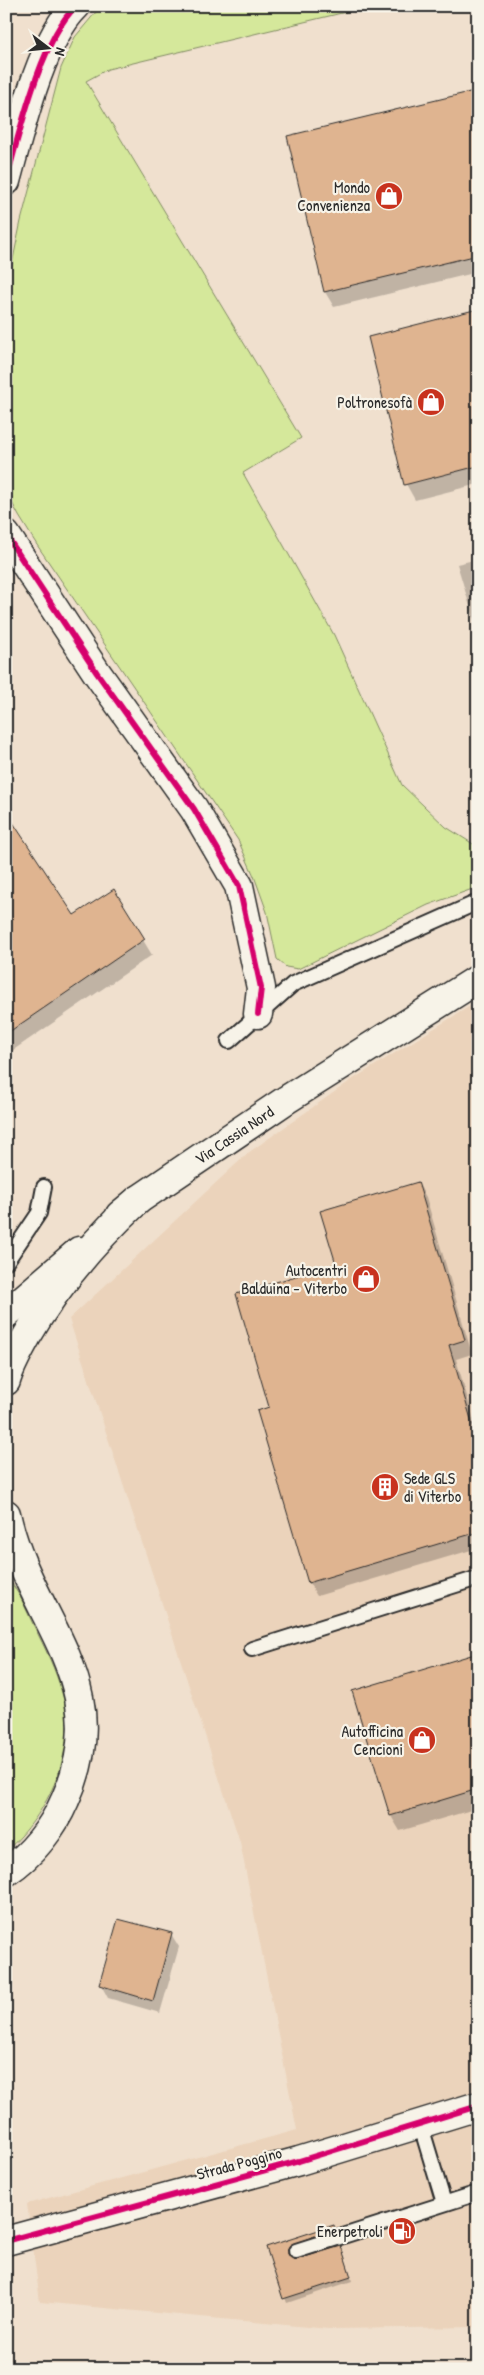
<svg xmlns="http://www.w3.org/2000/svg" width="484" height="2375" font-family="'Patrick Hand',sans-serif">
	<rect width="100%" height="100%" fill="#f0e0ce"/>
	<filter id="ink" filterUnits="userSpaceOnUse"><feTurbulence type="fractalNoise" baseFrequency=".02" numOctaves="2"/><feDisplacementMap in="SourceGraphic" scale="10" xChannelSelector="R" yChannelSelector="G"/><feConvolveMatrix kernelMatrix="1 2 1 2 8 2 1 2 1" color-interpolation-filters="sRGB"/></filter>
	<g filter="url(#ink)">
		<polygon fill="#ebd3bb" points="478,1001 478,2327 329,2329 40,2302 27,2204 297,2130 240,1842 69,1319 248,1153 350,1081"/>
		<g fill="#d5e89b" stroke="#808a63">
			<polygon points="101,6 353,6 350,11 108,69 86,81 301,438 243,473 334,635 402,785 446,827 478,847 478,887 428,905 298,969 286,967 277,959 267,912 254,876 238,840 37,545 19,516 6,491 6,293 21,221 61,68 75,37"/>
			<path d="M6,1577C19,1590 26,1610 34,1626C45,1648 56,1670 62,1693C79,1750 48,1814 6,1851Z"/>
		</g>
		<g fill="#0003">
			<polygon points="478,91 478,272 334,307 325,292"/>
			<polygon points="478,311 478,484 415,500 406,484"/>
			<polygon points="478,559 478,633 457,564"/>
			<polygon points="73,917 143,940 152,955 6,1055 6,960"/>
			<polygon points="418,1183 426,1197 472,1354 456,1359 478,1433 478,1548 317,1596 309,1583 271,1408"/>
			<polygon points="478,1654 478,1808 400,1831 391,1816 354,1692"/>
			<polygon points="171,1934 179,1947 160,2013 108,1998 101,1985"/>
			<polygon points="333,2226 337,2234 292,2249 290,2258 293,2261 343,2252 352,2281 287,2303 267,2248"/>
		</g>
		<g fill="#dfb490" stroke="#2b2b2b">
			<polygon points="478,90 478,255 324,292 287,136"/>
			<polygon points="478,309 478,466 404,485 368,337"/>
			<polygon points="6,812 74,915 114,889 145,939 6,1034"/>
			<polygon points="418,1182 465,1340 449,1345 478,1443 478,1532 308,1583 257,1411 269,1407 236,1294 336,1264 320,1211"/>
			<polygon points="478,1653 478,1789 390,1816 352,1691"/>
			<polygon points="118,1919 172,1933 153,2001 99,1985"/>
			<polygon points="334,2225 335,2229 290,2245 288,2254 294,2259 298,2259 341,2246 351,2277 283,2299 266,2247"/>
		</g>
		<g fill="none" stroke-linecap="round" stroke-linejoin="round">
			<defs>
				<g id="service">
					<polyline points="229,1041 293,984 478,902"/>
					<polyline points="6,1262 39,1213 44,1187"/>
					<polyline points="252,1649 478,1578"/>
					<polyline points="420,2123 444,2203"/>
					<polyline points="296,2251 478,2193"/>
				</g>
				<g id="minor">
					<path d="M6,181C19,134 41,39 76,6"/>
					<polyline points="6,535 97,673 194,809 239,886 261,988 258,1014"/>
					<polyline points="6,2241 299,2161 478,2106"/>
				</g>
				<g id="primary">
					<polyline points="120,1215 138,1200 286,1100 478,979"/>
					<polyline points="6,1314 79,1251"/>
				</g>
				<g id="trunk">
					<path d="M6,1381C10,1366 20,1349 27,1336C57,1284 94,1241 138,1200"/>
					<path d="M6,1514C29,1620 119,1682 65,1800C53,1828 32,1855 6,1872"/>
				</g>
			</defs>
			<use href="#service" stroke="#2b2b2b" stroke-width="18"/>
			<use href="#minor" stroke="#2b2b2b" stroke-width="31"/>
			<use href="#primary" stroke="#2b2b2b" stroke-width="31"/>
			<use href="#trunk" stroke="#2b2b2b" stroke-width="31"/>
			<use href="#service" stroke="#f7f3e8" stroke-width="14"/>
			<use href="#minor" stroke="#f7f3e8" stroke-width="28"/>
			<use href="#primary" stroke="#f7f3e8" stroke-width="28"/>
			<use href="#trunk" stroke="#f7f3e8" stroke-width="28"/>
			<defs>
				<g id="cycleway">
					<path d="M6,181C19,134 41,39 76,6"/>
					<polyline points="6,535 97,673 194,809 239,886 261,988 258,1014"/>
					<polyline points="6,2241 299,2161 478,2106"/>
				</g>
			</defs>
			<use href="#cycleway" stroke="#f7f3e8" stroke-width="9"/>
			<use href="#cycleway" stroke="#d6006c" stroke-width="6"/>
		</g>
	</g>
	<defs>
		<symbol id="shop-disc" viewBox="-11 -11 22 22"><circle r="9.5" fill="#c8321e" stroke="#f7f3e8"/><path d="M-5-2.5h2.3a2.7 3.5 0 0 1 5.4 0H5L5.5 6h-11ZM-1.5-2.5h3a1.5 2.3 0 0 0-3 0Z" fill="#fff"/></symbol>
		<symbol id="building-disc" viewBox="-11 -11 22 22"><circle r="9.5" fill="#c8321e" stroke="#f7f3e8"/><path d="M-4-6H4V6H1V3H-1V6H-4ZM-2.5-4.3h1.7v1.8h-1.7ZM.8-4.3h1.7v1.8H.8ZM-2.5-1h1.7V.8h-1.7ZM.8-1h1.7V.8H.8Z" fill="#fff"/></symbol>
		<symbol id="fuel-disc" viewBox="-11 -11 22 22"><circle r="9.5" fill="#c8321e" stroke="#f7f3e8"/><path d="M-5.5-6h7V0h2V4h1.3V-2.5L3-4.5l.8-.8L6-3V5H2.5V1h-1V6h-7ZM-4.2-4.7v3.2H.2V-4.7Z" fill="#fff"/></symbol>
	</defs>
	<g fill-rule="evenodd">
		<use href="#shop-disc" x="373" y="180" width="32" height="32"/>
		<use href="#shop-disc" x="415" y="386" width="32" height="32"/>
		<use href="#shop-disc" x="350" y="1263" width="32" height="32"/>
		<use href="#building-disc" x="369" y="1471" width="32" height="32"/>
		<use href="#shop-disc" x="406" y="1724" width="32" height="32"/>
		<use href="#fuel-disc" x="386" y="2215" width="32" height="32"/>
	</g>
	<g text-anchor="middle" stroke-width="4.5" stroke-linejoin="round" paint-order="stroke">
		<g font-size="16" fill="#2b2b2b" stroke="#f7f3e8" text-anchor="end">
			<text x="370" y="193">Mondo<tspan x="370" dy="18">Convenienza</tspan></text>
			<text x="412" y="408">Poltronesofà</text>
			<text x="347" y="1276">Autocentri<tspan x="347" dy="18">Balduina - Viterbo</tspan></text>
			<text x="404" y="1484" text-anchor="start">Sede GLS<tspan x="404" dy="18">di Viterbo</tspan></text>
			<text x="403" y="1737">Autofficina<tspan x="403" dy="18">Cencioni</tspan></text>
			<text x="383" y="2237">Enerpetroli</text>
		</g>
		<g font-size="16" fill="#2b2b2b" stroke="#f7f3e8">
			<text transform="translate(234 1135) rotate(-34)" y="6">Via Cassia Nord</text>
			<text transform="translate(239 2163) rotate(-15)" y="6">Strada Poggino</text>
		</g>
	</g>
	<rect width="484" height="2375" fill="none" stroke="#f7f3e8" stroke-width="25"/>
	<rect x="12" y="12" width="459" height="2350" fill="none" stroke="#2b2b2b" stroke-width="2" filter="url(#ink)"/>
	<g transform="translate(48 48) rotate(106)" stroke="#f7f3e8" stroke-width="4" paint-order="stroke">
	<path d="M0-4L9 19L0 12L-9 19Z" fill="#2b2b2b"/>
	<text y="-8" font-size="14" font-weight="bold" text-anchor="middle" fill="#2b2b2b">N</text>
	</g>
</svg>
